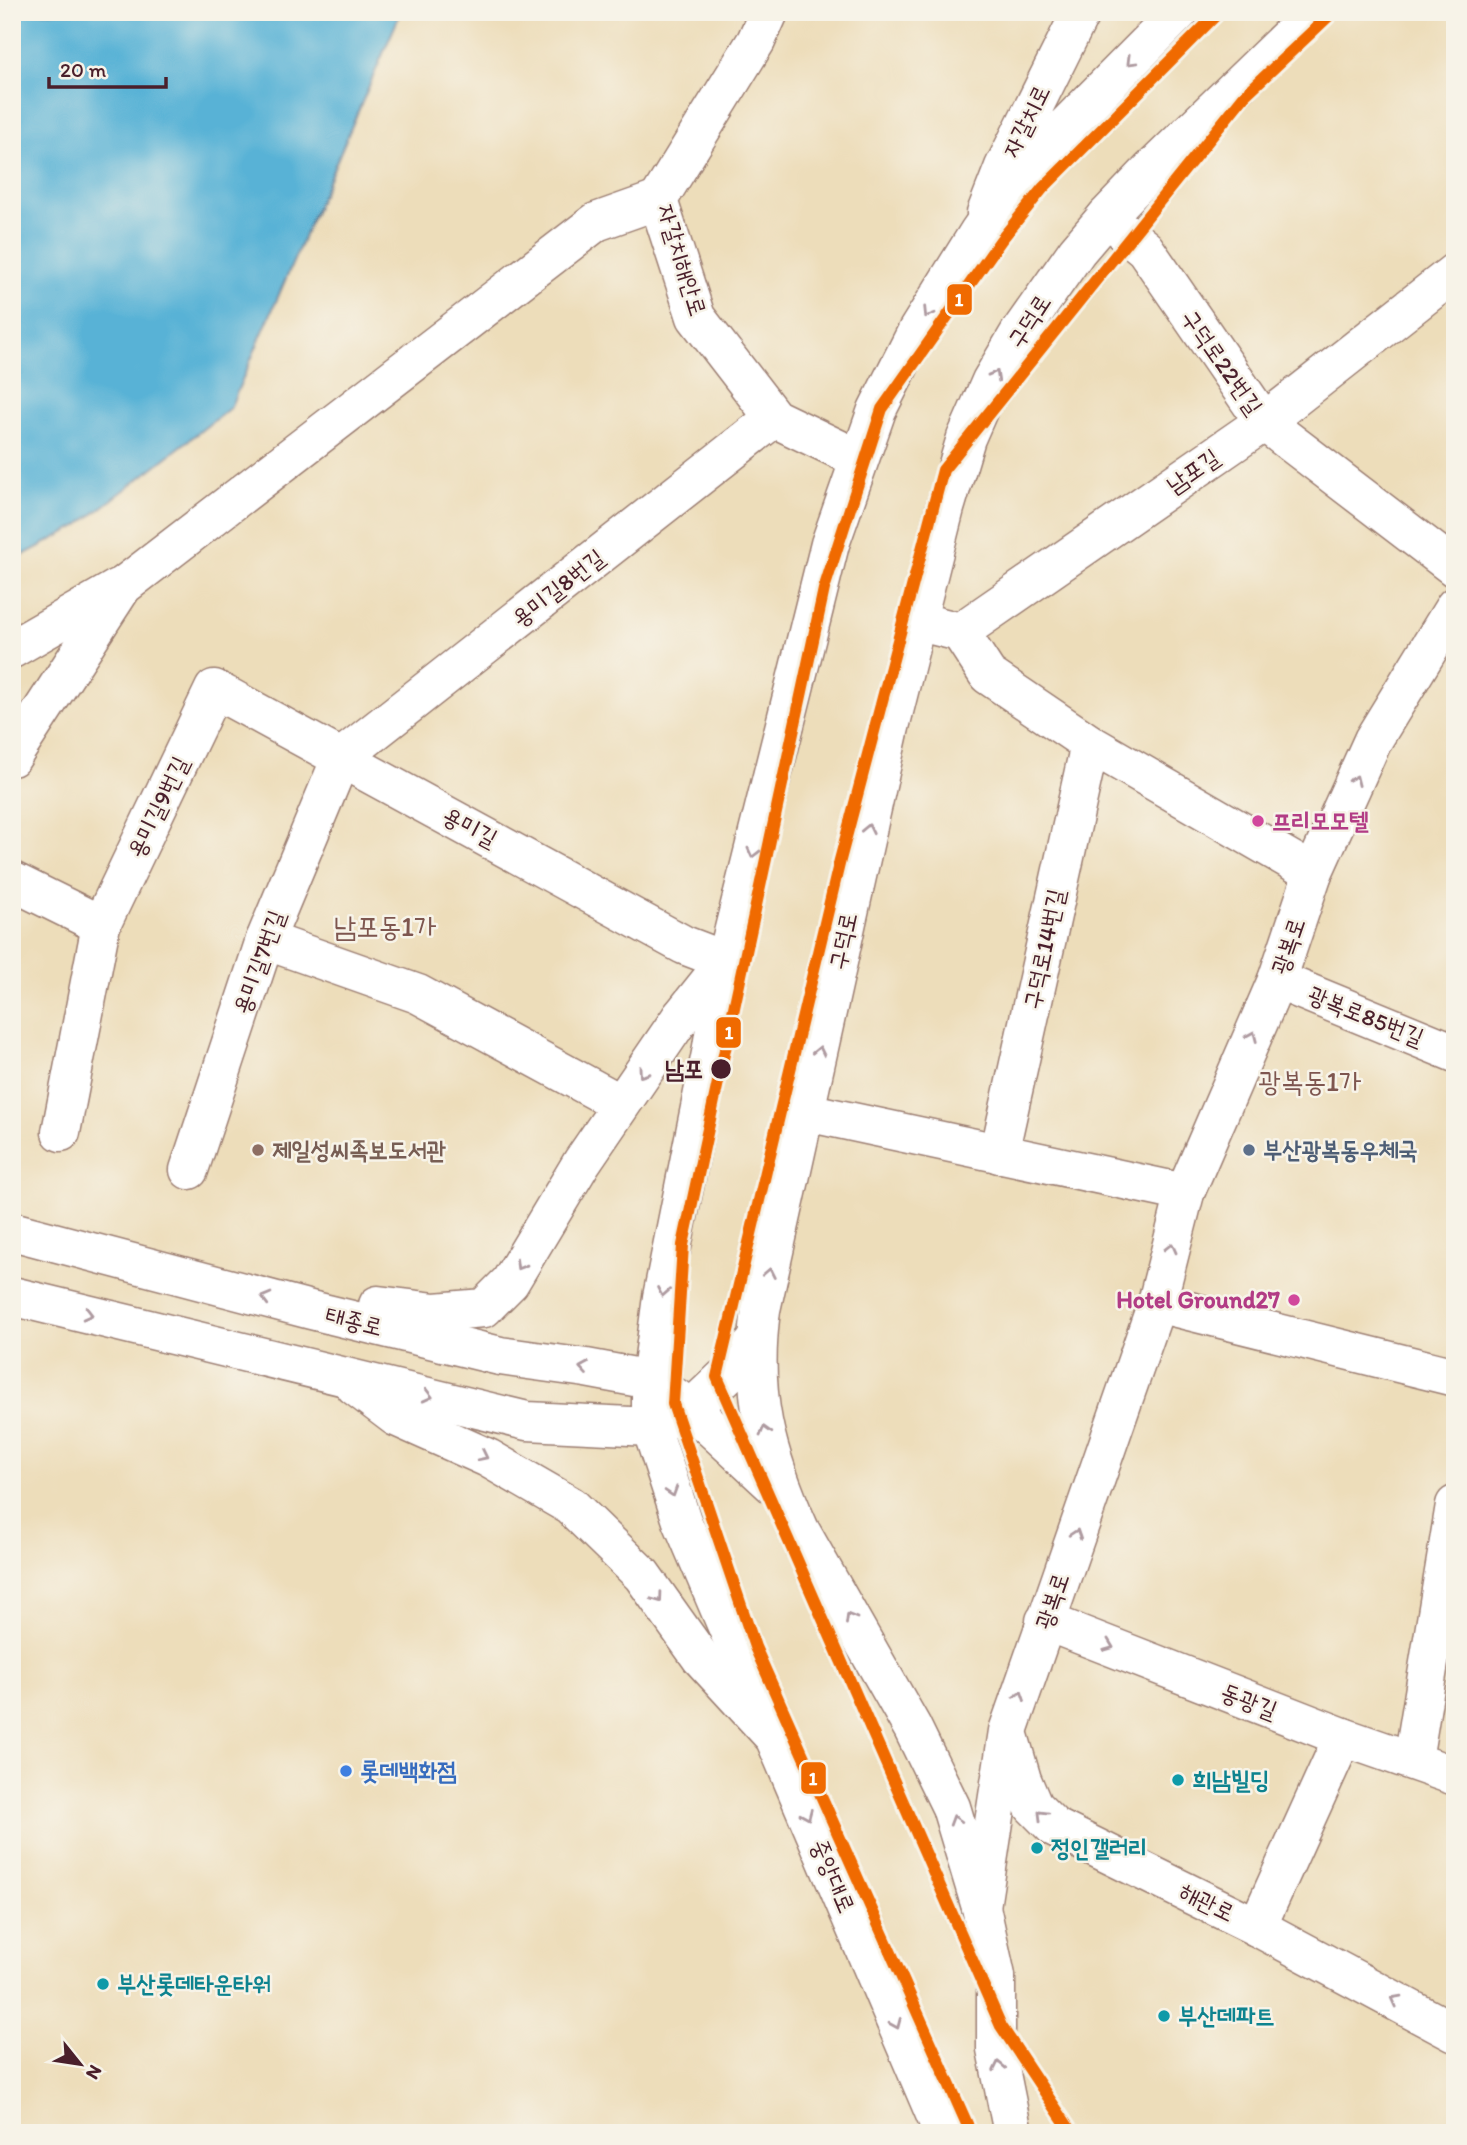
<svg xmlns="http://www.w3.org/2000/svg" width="1467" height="2145" font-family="Itim,'Poor Story',sans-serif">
	<rect width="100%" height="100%" fill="#f7f3e8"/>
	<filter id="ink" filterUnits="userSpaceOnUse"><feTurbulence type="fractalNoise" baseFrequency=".0143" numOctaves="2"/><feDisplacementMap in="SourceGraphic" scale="14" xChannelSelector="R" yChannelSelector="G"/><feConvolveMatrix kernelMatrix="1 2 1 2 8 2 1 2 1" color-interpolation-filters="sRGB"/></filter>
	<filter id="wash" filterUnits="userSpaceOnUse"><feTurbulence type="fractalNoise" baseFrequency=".00686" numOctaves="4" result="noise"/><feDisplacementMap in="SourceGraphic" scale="28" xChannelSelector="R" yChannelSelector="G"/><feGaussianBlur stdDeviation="1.57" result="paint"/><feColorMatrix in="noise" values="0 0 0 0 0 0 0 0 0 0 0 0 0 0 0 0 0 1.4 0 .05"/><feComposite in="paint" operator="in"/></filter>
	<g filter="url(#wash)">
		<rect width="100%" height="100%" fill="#edddba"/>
		<polygon fill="#58b2d6" stroke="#516880" stroke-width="2" points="12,12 401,12 230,408 78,526 12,561"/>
	</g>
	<g filter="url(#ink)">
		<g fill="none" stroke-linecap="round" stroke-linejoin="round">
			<defs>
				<g id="street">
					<polyline points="1106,217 1145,249 1264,422 1455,568"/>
					<polyline points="916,621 960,632 1264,422 1455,272"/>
					<polyline points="960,632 988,675 1090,744 1313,873"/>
					<polyline points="12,649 118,588"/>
					<polyline points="12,757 123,586 596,222 658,200"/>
					<polyline points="12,881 101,925"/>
					<polyline points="265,940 418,994 621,1104"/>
					<polyline points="1277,980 1455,1053"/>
					<polyline points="806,1112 1185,1193"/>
					<polyline points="61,1132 101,925 214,689 684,945 726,961"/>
					<polyline points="999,1154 1090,744"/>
					<polyline points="189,1170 265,940 341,758 774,418"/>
					<polyline points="1157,1303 1455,1377"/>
					<polyline points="1045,1621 1343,1737 1455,1776"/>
					<polyline points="1413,1760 1455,1505"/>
					<polyline points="1257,1927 1343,1737"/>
				</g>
				<g id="secondary">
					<polyline points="769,12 756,41 658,200 696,317 774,418 859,459"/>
					<polyline points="986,213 1004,167 1081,12"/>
					<polyline points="12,1231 311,1310 500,1356 586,1368 651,1380 691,1409 785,1496"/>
					<polyline points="12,1296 527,1421 651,1427 691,1409 731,1371 757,1340"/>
					<polyline points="378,1305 435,1312 484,1308 510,1282 582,1162 681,1017"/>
					<polyline points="355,1386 396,1417 488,1458 571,1506 642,1575 701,1658 771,1734"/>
					<polyline points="1010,1739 1022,1780 1033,1806 1054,1827 1257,1927 1455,2033"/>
					<polyline points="981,1907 1008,1731 1157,1303 1185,1193 1277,980 1313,873 1373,740 1455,606"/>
				</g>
				<g id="primary">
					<polyline points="681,1017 725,962"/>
					<polyline points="943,2133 682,1521 651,1427 651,1380 662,1297 711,1053 726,961 830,544 877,410 917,331 978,233 1006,193 1056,136 1179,12"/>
					<path d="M1013,2133L996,2049V1976L981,1907L951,1807L912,1727L800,1530C765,1452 750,1395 761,1310L890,727L945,508L966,438L991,381L1020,332L1077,251L1106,217L1151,170L1314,12"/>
				</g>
			</defs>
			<use href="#street" stroke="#9c7e72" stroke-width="41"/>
			<use href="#secondary" stroke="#9c7e72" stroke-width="41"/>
			<use href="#primary" stroke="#9c7e72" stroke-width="41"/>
			<use href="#street" stroke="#fff" stroke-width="38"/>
			<use href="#secondary" stroke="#fff" stroke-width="38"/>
			<use href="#primary" stroke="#fff" stroke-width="38"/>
			<defs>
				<g id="metro-1">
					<polyline points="971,2133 755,1647 673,1404 683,1245 824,589 882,409 1001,240 1043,188 1219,12"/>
					<polyline points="1072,2133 1001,2026 717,1377 840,860 943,470 1244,96 1333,12"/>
				</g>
			</defs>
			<use href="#metro-1" stroke="#f7f3e8" stroke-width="18"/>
			<use href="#metro-1" stroke="#f06a00" stroke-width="12"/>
		</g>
		<defs><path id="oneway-chevron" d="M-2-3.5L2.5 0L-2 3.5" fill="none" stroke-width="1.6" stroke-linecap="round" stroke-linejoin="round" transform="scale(1.75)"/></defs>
		<g stroke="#ae9aa0">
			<use href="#oneway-chevron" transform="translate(1131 61) rotate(135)"/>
			<use href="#oneway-chevron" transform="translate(928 313) rotate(122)"/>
			<use href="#oneway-chevron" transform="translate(995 375) rotate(-61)"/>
			<use href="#oneway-chevron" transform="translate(1355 780) rotate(-66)"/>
			<use href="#oneway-chevron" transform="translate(868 829) rotate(-78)"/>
			<use href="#oneway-chevron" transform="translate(753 853) rotate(104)"/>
			<use href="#oneway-chevron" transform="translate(1252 1036) rotate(-67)"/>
			<use href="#oneway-chevron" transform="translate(819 1051) rotate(-78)"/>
			<use href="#oneway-chevron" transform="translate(643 1073) rotate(125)"/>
			<use href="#oneway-chevron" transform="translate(1171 1248) rotate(-76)"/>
			<use href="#oneway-chevron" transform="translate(520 1265) rotate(121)"/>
			<use href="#oneway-chevron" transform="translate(769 1273) rotate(-79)"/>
			<use href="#oneway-chevron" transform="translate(663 1292) rotate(100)"/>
			<use href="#oneway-chevron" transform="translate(266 1298) rotate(-165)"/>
			<use href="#oneway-chevron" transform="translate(88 1314) rotate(14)"/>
			<use href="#oneway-chevron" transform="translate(584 1368) rotate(-171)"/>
			<use href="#oneway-chevron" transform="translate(428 1396) rotate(14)"/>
			<use href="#oneway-chevron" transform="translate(765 1431) rotate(-106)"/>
			<use href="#oneway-chevron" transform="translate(483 1456) rotate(26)"/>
			<use href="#oneway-chevron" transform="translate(672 1492) rotate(72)"/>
			<use href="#oneway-chevron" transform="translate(1076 1534) rotate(-71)"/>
			<use href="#oneway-chevron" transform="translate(658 1598) rotate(54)"/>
			<use href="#oneway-chevron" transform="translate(850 1618) rotate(-120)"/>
			<use href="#oneway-chevron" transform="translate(1109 1646) rotate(21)"/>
			<use href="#oneway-chevron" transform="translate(1020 1696) rotate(-71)"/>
			<use href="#oneway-chevron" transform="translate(807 1815) rotate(67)"/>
			<use href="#oneway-chevron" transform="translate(1042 1815) rotate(-135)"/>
			<use href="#oneway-chevron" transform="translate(955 1820) rotate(-107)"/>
			<use href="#oneway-chevron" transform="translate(1395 2000) rotate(-152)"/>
			<use href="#oneway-chevron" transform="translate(896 2024) rotate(67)"/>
			<use href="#oneway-chevron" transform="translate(999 2066) rotate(-102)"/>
		</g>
	</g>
	<g fill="#d1479c" stroke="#f7f3e8" stroke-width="2.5">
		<circle cx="1258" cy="821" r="7"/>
		<circle cx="1294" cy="1300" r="7"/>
	</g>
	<circle fill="#4a1f2b" stroke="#f7f3e8" stroke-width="2.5" cx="721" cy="1069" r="11"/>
	<circle fill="#8d6e63" stroke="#f7f3e8" stroke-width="2.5" cx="258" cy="1150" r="7"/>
	<circle fill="#5c6f8a" stroke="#f7f3e8" stroke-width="2.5" cx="1249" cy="1150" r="7"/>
	<circle fill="#3f7fe0" stroke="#f7f3e8" stroke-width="2.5" cx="346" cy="1771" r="7"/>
	<g fill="#0f9aa8" stroke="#f7f3e8" stroke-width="2.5">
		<circle cx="1178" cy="1780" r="7"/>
		<circle cx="1037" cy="1848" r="7"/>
		<circle cx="103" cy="1984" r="7"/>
		<circle cx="1164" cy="2016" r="7"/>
	</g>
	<g text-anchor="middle" stroke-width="5" stroke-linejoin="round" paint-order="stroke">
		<g font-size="24" fill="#4a1f2b" stroke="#f7f3e8">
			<text transform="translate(1026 121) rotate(-64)" y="8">자갈치로</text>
			<text transform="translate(682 260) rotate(73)" y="8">자갈치해안로</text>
			<text transform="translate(1029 321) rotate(-57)" y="8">구덕로</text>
			<text transform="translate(1222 362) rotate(55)" y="8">구덕로22번길</text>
			<text transform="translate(1193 471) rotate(-35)" y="8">남포길</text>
			<text transform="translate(558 588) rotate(-38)" y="8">용미길8번길</text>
			<text transform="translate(158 807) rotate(-64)" y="8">용미길9번길</text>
			<text transform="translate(470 827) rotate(28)" y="8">용미길</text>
			<text transform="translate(843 941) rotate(-78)" y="8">구덕로</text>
			<text transform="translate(1288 946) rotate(-71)" y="8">광복로</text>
			<text transform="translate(1044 949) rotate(-78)" y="8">구덕로14번길</text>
			<text transform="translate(259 962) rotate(-70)" y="8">용미길7번길</text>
			<text transform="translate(1366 1016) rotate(22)" y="8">광복로85번길</text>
			<text transform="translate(354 1321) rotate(14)" y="8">태종로</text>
			<text transform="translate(1052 1601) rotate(-71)" y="8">광복로</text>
			<text transform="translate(1249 1701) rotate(21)" y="8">동광길</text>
			<text transform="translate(833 1876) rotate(67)" y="8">중앙대로</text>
			<text transform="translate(1207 1902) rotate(26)" y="8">해관로</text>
		</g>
		<g font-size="24" font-weight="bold" fill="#b23c85" stroke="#f7f3e8" text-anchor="start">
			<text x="1272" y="829">프리모모텔</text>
			<text x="1280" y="1308" text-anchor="end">Hotel Ground27</text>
		</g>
		<g font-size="24" font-weight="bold" fill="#4a1f2b" stroke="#f7f3e8" text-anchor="end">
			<text x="703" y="1077">남포</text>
		</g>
		<g font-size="24" font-weight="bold" fill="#785e54" stroke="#f7f3e8" text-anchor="start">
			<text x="272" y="1158">제일성씨족보도서관</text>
		</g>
		<g font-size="24" font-weight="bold" fill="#4e5e75" stroke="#f7f3e8" text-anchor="start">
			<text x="1263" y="1158">부산광복동우체국</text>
		</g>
		<g font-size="24" font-weight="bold" fill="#366cbe" stroke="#f7f3e8" text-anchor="start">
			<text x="360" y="1779">롯데백화점</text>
		</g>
		<g font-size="24" font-weight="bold" fill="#0d838f" stroke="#f7f3e8" text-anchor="start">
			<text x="1192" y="1788">희남빌딩</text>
			<text x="1051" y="1856">정인갤러리</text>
			<text x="117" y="1992">부산롯데타운타워</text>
			<text x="1178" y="2024">부산데파트</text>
		</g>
		<g font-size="28" fill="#7e564f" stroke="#f7f3e8">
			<text x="385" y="936">남포동1가</text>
			<text x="1310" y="1091">광복동1가</text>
		</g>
	</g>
	<g stroke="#f7f3e8" stroke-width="2.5">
		<rect x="946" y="283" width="27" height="33" rx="7" fill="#f06a00"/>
		<rect x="715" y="1016" width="27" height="33" rx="7" fill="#f06a00"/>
		<rect x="800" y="1761" width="27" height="34" rx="7" fill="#f06a00"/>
	</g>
	<g font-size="19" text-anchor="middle" font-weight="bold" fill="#fff">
		<text x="959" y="306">1</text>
		<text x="729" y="1039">1</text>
		<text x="813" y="1785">1</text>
	</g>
	<rect width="1467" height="2145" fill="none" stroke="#f7f3e8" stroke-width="42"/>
	<g transform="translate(80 2064) rotate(120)" stroke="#f7f3e8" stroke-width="5" paint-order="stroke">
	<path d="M0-5L12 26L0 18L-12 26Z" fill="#4a1f2b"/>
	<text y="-10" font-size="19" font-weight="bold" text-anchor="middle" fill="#4a1f2b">N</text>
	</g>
	<path d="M49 77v10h117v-10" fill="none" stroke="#4a1f2b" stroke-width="3.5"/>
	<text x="60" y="77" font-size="21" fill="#4a1f2b" stroke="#f7f3e8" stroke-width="5" paint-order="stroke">20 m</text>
</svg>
